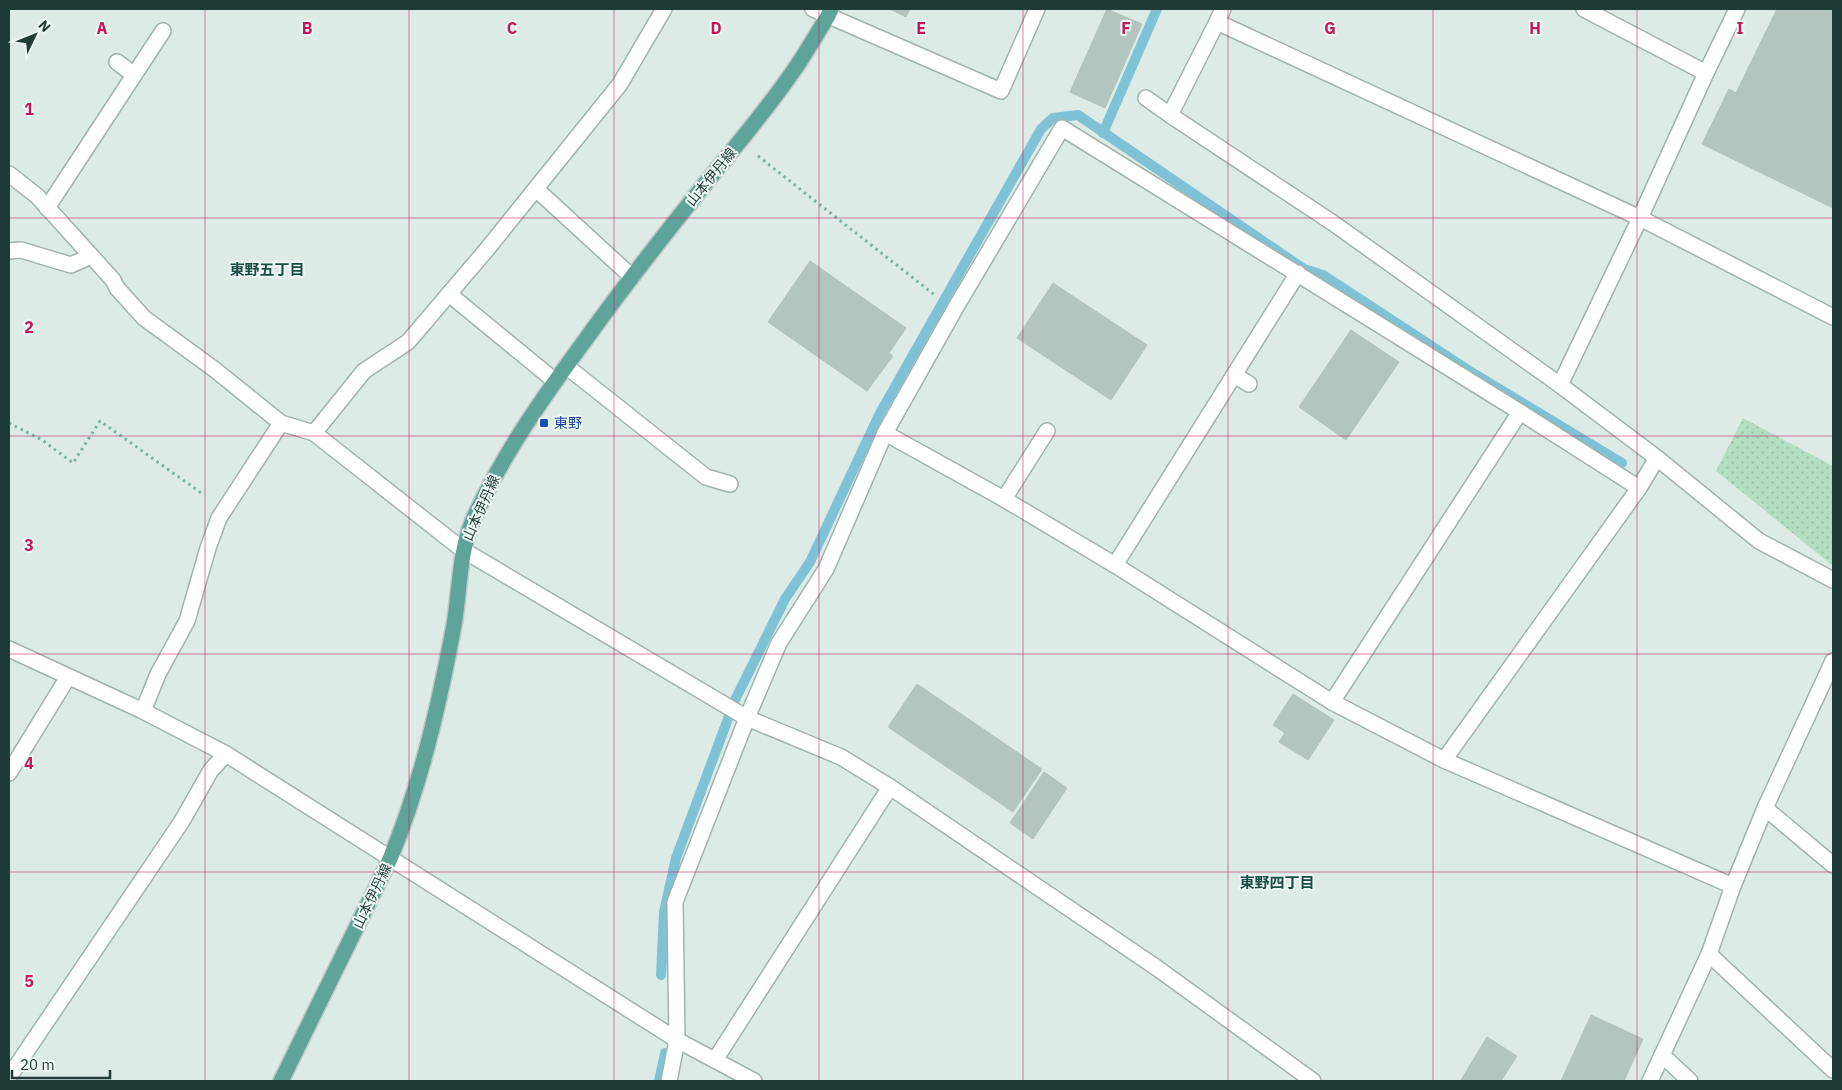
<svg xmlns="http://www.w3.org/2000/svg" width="1842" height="1090" font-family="'IBM Plex Sans','Noto Sans JP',sans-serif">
	<defs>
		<pattern id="park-dots" width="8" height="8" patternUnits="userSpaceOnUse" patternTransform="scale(1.25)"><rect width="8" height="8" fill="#b3dec2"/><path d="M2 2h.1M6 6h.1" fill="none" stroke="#9abfa7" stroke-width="1.8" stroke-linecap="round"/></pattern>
	</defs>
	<rect width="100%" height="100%" fill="#ddebe6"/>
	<polygon fill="url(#park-dots)" points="1743,418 1833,466 1833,566 1716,471"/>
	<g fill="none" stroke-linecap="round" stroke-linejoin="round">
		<g stroke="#7fc1d5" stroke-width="10">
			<polyline points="1103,133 1157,9"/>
			<polyline points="661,975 664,912 676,858 735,700 785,599 810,562 879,415 1041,129 1053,118 1078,115 1304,269 1323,275 1468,370 1622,463"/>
			<polyline points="659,1081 665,1053"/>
		</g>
	</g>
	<g fill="#b2c5bf" stroke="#afc4bd">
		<polygon points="890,9 910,9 906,17"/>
		<polygon points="1107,9 1142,24 1105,108 1070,92"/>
		<polygon points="1777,9 1833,9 1833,208 1702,144 1729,89 1736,93"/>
		<polygon points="810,261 906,328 889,353 893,356 867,391 768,322"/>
		<polygon points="1053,283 1147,345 1111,400 1017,338"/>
		<polygon points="1351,330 1399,362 1346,440 1299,407"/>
		<polygon points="917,684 1042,769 1013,812 888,727"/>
		<polygon points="1293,694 1334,720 1308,760 1279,742 1285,733 1273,725"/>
		<polygon points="1044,772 1067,788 1033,839 1010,823"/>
		<polygon points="1591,1015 1643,1039 1624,1081 1561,1081"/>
		<polygon points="1487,1037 1517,1056 1501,1081 1463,1081 1461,1080"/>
	</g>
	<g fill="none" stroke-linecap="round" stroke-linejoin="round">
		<defs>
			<g id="minor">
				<polyline points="813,9 1001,91 1037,9"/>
				<polyline points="1223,9 1217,22 1640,218 1833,317"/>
				<polyline points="1584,9 1706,73"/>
				<polyline points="1217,22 1170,115 1333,223 1560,385 1657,458 1759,541 1833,580"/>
				<polyline points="117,62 134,75"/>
				<polyline points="1146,98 1170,115"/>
				<polyline points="9,174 37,196 113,280 117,288 144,318 214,369 281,423 314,433 463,550 747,718 841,757 890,787 1157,968 1313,1081"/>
				<polyline points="536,189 632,277"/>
				<polyline points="47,208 163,31"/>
				<polyline points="9,251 21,250 71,265 91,256"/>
				<polyline points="449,294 555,381"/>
				<polyline points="566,366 706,477 730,484"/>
				<polyline points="1234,375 1249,384"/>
				<polyline points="1560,385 1640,218 1706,73 1737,9"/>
				<polyline points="1520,412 1332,702 1444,760 1733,886"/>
				<polyline points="314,433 364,371 408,342 488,248 620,84 664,9"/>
				<polyline points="1004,499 1047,431"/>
				<polyline points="1115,565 1298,273"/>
				<polyline points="9,649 143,711 226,754 677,1040 675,902 747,718 779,643 826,569 885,433"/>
				<polyline points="1332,702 1115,565 1004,499 885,433 956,307 1062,128 1520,412 1639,488"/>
				<polyline points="143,711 158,674 187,621 208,548 219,518 281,423"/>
				<polyline points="1444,760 1639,488 1657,458"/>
				<polyline points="9,773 68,677"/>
				<polyline points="1765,808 1833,865"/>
				<polyline points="1709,954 1833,1070"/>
				<polyline points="1662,1055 1690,1081"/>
				<polyline points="715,1060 890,787"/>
				<polyline points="9,1077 182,821 211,770 226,754"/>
				<polyline points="669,1081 677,1040 754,1081"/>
				<polyline points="1650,1081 1709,954 1733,886 1765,808 1833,661"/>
			</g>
			<path id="major" d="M281,1081L390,859C421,784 439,705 454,625C460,590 459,552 473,520C502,455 544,396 586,339C624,286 664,235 705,184C734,148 765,112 792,73C805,55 816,35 828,16L831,9"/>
		</defs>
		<use href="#minor" stroke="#a0b3ad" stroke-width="18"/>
		<use href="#major" stroke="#c0c8c6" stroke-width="18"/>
		<g stroke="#7bb1a4" stroke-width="3" stroke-dasharray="2.5 4" stroke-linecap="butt">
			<polyline points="758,156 936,296"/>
			<polyline points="9,423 42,440 73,463 100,421 204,495"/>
		</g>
		<use href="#minor" stroke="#fff" stroke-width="15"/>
		<use href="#major" stroke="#5ea498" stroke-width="15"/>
	</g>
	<path fill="none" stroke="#c2185b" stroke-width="1" stroke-opacity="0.55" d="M205,9V1081M409,9V1081M614,9V1081M819,9V1081M1023,9V1081M1228,9V1081M1433,9V1081M1637,9V1081M9,218H1833M9,436H1833M9,654H1833M9,872H1833"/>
	<rect fill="#1a4fb4" stroke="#edf7f3" stroke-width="2" x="539" y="418" width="10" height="10" rx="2.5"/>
	<g text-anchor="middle" stroke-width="4" stroke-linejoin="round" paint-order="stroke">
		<g font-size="14" fill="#1e3b35" stroke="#edf7f3">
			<text transform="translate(711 177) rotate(-51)" y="5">山本伊丹線</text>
			<text transform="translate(481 508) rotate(-66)" y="5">山本伊丹線</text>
			<text transform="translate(372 896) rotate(-64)" y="5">山本伊丹線</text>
		</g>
		<g font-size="14" fill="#164399" stroke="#edf7f3" text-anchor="start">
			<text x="554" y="428">東野</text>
		</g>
		<g font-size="15" font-weight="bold" fill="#184e46" stroke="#edf7f3">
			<text x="267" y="275">東野五丁目</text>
			<text x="1277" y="888">東野四丁目</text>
		</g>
	</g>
	<g font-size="16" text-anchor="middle" font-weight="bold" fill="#c2185b" stroke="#edf7f3" stroke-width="4" stroke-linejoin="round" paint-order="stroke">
		<text x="102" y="34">A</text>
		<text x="307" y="34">B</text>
		<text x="512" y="34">C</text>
		<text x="716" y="34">D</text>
		<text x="921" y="34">E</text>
		<text x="1126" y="34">F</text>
		<text x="1330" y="34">G</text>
		<text x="1535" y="34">H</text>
		<text x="1740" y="34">I</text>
		<text x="29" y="115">1</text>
		<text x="29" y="333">2</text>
		<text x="29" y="551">3</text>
		<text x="29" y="769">4</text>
		<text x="29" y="987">5</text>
	</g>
	<rect width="1842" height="1090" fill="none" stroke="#1e3b35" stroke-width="20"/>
	<g transform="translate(35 35) rotate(47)" stroke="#edf7f3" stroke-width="4" paint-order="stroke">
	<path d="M0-4L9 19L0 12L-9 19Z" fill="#1e3b35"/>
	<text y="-8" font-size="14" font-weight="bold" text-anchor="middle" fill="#1e3b35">N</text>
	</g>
	<path d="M12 1070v8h98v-8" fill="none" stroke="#1e3b35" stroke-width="2.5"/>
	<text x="20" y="1070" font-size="15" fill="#1e3b35" stroke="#edf7f3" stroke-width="4" paint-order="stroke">20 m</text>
</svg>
